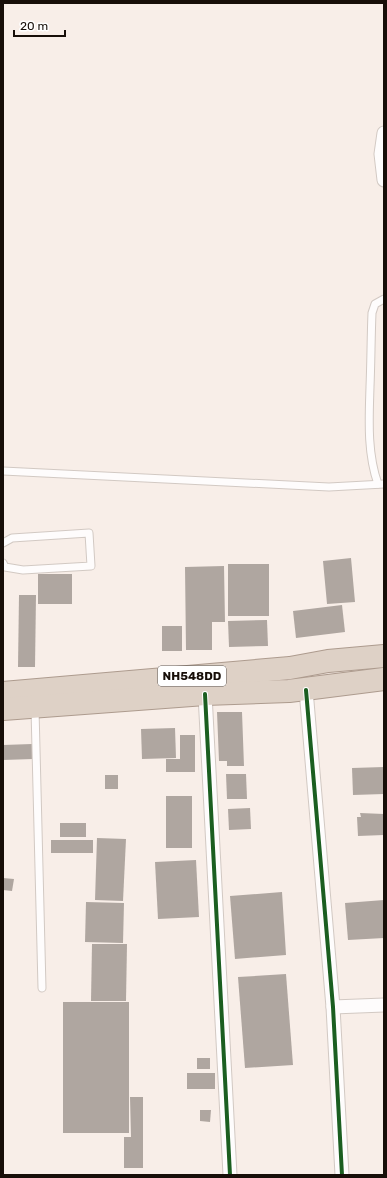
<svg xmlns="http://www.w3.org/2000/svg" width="387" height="1178" font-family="Rubik,sans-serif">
	<rect width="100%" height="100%" fill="#f8eee8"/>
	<g fill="#afa6a0">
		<polygon points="351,558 355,602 327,604 323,561"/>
		<rect x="228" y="564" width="41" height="52"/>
		<polygon points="224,566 225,622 212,622 212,650 186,650 185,567"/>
		<rect x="38" y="574" width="34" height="30"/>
		<polygon points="19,595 36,595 35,667 18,667"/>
		<polygon points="342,605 345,632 296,638 293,611"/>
		<polygon points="267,620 268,646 229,647 228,621"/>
		<rect x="162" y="626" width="20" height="25"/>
		<polygon points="217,712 242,712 244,766 227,766 227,761 219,761"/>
		<polygon points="175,728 176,758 142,759 141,729"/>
		<polygon points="180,735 195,735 195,772 166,772 166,759 180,759"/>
		<polygon points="32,744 33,759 3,760 3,745"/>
		<polygon points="384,767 384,794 353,795 352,768"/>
		<polygon points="226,774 246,774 247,799 227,799"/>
		<rect x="105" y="775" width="13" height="14"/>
		<rect x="166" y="796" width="26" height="52"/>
		<polygon points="250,808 251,829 229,830 228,809"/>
		<polygon points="360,813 384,814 384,835 358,836 357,817 361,817"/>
		<rect x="60" y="823" width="26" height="14"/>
		<polygon points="97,838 126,839 123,901 95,900"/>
		<rect x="51" y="840" width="42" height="13"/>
		<polygon points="196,860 199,917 158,919 155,862"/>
		<polygon points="3,878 14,879 12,891 3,890"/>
		<polygon points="282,892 286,955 235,959 230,896"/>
		<polygon points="384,900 384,938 348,940 345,903"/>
		<polygon points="86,902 124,903 123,943 85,942"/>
		<polygon points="92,944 127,944 126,1001 91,1001"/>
		<polygon points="286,974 293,1065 245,1068 238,977"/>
		<rect x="63" y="1002" width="66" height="131"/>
		<rect x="197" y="1058" width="13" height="11"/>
		<rect x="187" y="1073" width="28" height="16"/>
		<polygon points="130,1097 143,1097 143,1168 124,1168 124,1137 131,1137"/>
		<polygon points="200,1110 211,1110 210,1122 200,1121"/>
	</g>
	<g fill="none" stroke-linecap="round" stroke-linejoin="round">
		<defs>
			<g id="lane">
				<polyline points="3,471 329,487 384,484"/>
				<path d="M378,484C367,453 369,419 370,387C371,362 371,337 372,313L375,304L384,299"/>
				<polyline points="3,543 12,538 89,533 91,566 23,570 5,567 3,563"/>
				<polyline points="35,709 42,988"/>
			</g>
			<g id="street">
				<polyline points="384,133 381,154 384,180"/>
				<polyline points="306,690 333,1007 342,1175"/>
				<polyline points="205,694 230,1175"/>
				<polyline points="333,1007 384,1005"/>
			</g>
			<g id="highway">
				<polyline points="3,693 290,668 328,661 384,656"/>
				<polyline points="3,709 205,694 289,691 384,679"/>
			</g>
		</defs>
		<use href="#lane" stroke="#d2c9c3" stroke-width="9"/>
		<use href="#street" stroke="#d2c9c3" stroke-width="15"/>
		<use href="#highway" stroke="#ad9b8e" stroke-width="24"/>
		<use href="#lane" stroke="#fefcfc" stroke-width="7"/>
		<use href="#street" stroke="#fefcfc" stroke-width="13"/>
		<use href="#highway" stroke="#ded1c6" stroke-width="22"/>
		<defs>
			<g id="cycleway">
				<polyline points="306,690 333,1007 342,1175"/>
				<polyline points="205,694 230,1175"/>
			</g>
		</defs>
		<use href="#cycleway" stroke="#fff" stroke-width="6"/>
		<use href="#cycleway" stroke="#1b5e20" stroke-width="4"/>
	</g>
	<g text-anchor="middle" stroke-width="3" stroke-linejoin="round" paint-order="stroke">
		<rect fill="#fff" stroke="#5d5652" stroke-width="1" x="158" y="666" width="68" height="20" rx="3"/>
		<g font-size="12" font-weight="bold" fill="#170e08">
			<text x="192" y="680">NH548DD</text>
		</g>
	</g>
	<rect width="387" height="1178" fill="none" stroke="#170e08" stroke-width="8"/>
	<path d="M14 30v6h51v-6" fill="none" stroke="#170e08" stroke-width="2"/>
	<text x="20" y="30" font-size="12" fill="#170e08" stroke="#ffffff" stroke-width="3" paint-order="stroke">20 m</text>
</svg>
